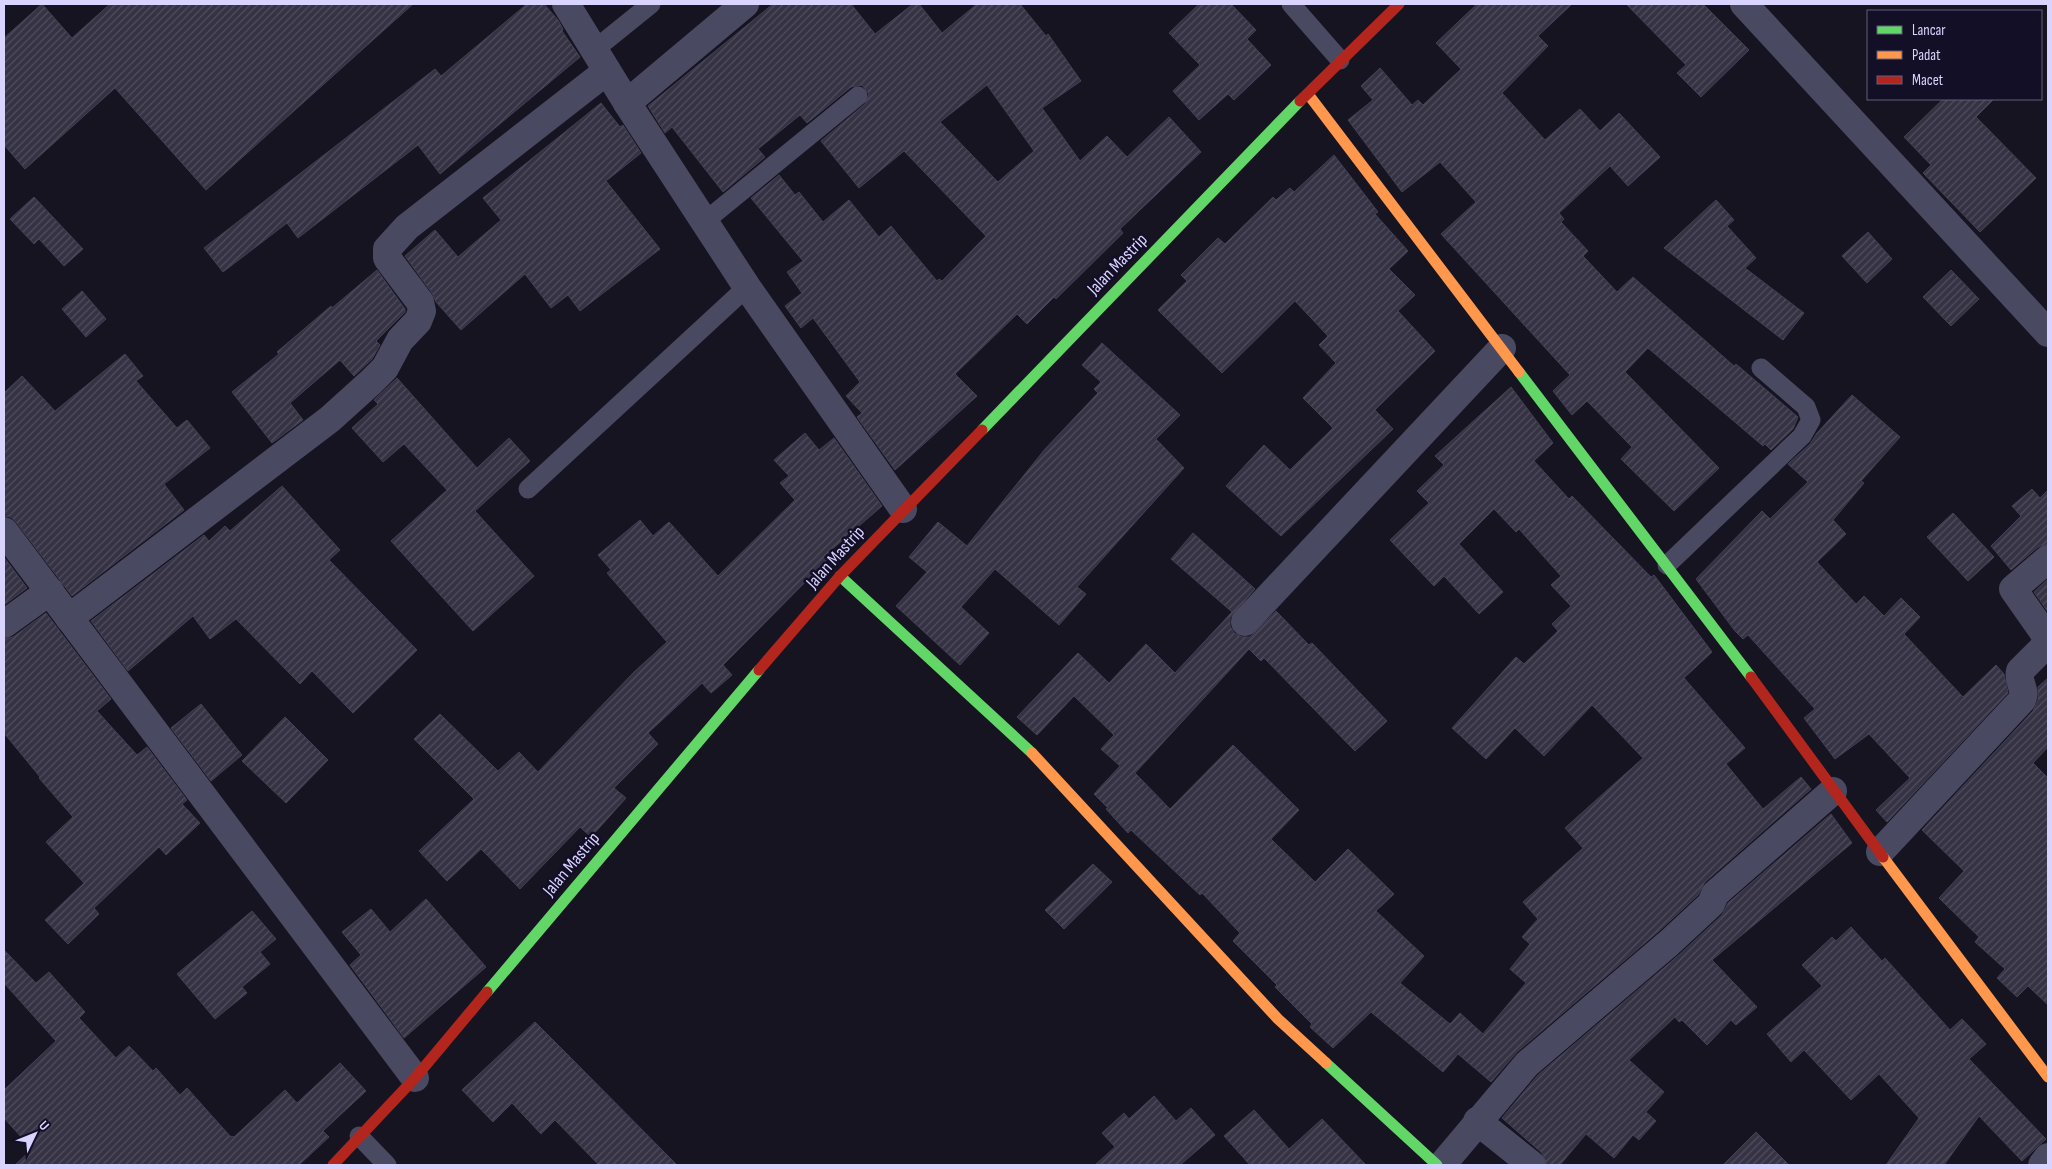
<svg xmlns="http://www.w3.org/2000/svg" width="2052" height="1169" font-family="'Sofia Sans Condensed',sans-serif">
	<defs>
		<pattern id="building-hatch" width="6" height="6" patternUnits="userSpaceOnUse" patternTransform="scale(1.25)"><rect width="6" height="6" fill="#343243"/><path d="M-1 1l2-2M0 6l6-6M5 7l2-2" fill="none" stroke="#514f5f"/></pattern>
	</defs>
	<rect width="100%" height="100%" fill="#161421"/>
	<g fill="url(#building-hatch)" stroke="#433f54" fill-rule="evenodd">
		<polygon points="42,4 72,38 110,4 413,4 206,190 115,88 25,169 4,145 4,38"/>
		<polygon points="527,4 544,4 558,20 563,29 562,31 580,57 440,174 418,145 298,238 287,223 223,272 204,248 435,69 441,76"/>
		<path d="M773,4H851L875,34L913,4H919L942,33L977,4H1020L1046,36L1048,34L1081,81L1042,108L1080,161L1107,136L1127,157L1169,117L1201,152L1120,229L1123,233L1056,299L1054,297L1027,324L1017,314L955,374L977,396L895,470L857,417L862,413L846,396L860,382L813,318L801,328L785,306L802,293L787,272L803,261L751,198L779,175L795,195L799,192L823,222L849,200L879,237L891,226L937,281L939,279L942,281L986,236L904,151L859,188L821,141L865,104L869,94L862,85L851,87L807,123L800,115L758,149L765,157L723,192L672,127L665,133L648,106ZM987,85L1034,151L998,182L940,122Z"/>
		<polygon points="1199,4 1231,4 1256,30 1247,39 1271,65 1234,100 1228,94 1199,120 1173,91 1200,65 1169,33"/>
		<polygon points="1477,4 1572,4 1538,36 1548,46 1502,93 1545,140 1580,109 1600,131 1619,113 1660,157 1628,186 1610,166 1559,213 1564,219 1561,222 1588,251 1583,256 1617,292 1633,277 1734,366 1736,364 1798,417 1793,429 1771,450 1765,444 1763,446 1648,348 1625,372 1719,468 1674,511 1621,459 1632,447 1587,401 1572,415 1553,391 1570,375 1441,234 1476,202 1440,162 1402,192 1348,120 1373,100 1361,86 1380,68 1412,105 1418,100 1423,105 1461,69 1436,43"/>
		<polygon points="1626,4 1703,4 1749,50 1701,97 1677,73 1686,65"/>
		<polygon points="1943,99 1994,99 1976,117 2036,178 1980,232 1923,173 1931,165 1904,137"/>
		<polygon points="601,103 620,127 623,125 641,153 606,181 660,249 580,311 568,295 551,308 525,274 461,330 436,302 432,293 405,256 435,230 458,257 501,220 483,198"/>
		<polygon points="1334,155 1378,212 1375,214 1408,251 1389,269 1415,295 1398,311 1435,351 1375,410 1393,429 1281,536 1226,486 1264,445 1290,470 1333,428 1303,398 1336,363 1319,345 1328,336 1295,301 1222,373 1158,310 1187,281 1181,275 1218,238 1225,244 1273,197 1276,200 1290,188 1294,192"/>
		<polygon points="34,197 83,249 64,266 39,239 34,244 10,219"/>
		<polygon points="1716,200 1734,220 1727,226 1756,258 1745,268 1804,313 1783,340 1664,248"/>
		<polygon points="1868,232 1892,259 1867,283 1842,256"/>
		<polygon points="377,270 405,309 405,312 376,341 380,345 372,359 354,376 340,360 290,403 303,420 272,443 232,392 279,354 277,352 331,306 332,308"/>
		<polygon points="1951,270 1979,299 1951,326 1923,297"/>
		<polygon points="82,291 106,319 86,337 62,309"/>
		<polygon points="1102,343 1180,415 1156,439 1184,468 1077,587 1086,594 1059,625 995,569 961,607 989,633 960,665 896,606 927,572 909,557 938,522 967,546 1045,449 1098,393 1094,389 1101,382 1082,365"/>
		<polygon points="125,354 143,376 136,381 177,428 187,420 210,448 164,484 184,510 72,596 16,522 11,517 4,516 4,393 22,376 55,411"/>
		<polygon points="397,378 477,468 509,438 530,461 475,511 534,576 473,631 391,541 447,490 404,444 383,462 352,428 378,404 374,400"/>
		<polygon points="1511,387 1553,443 1534,461 1569,499 1572,496 1651,577 1654,575 1712,652 1684,678 1745,748 1726,764 1763,809 1801,777 1811,789 1705,882 1698,895 1659,931 1517,1052 1491,1082 1458,1054 1443,1072 1371,1012 1333,1048 1310,1027 1312,1024 1275,987 1277,985 1233,941 1240,933 1202,893 1200,895 1131,830 1128,833 1106,809 1108,808 1094,794 1120,766 1101,749 1114,735 1074,696 1037,735 1017,717 1078,653 1109,683 1146,644 1175,673 1232,612 1171,559 1193,533 1255,589 1230,618 1230,626 1234,633 1242,637 1250,637 1276,611 1309,645 1312,643 1387,721 1355,751 1264,658 1261,661 1249,649 1135,773 1170,809 1233,745 1299,810 1271,839 1315,882 1348,849 1394,894 1376,911 1424,956 1400,983 1450,1024 1460,1013 1483,1034 1526,983 1510,969 1530,944 1522,937 1538,919 1523,902 1583,848 1565,828 1643,758 1592,705 1544,756 1515,728 1486,759 1452,728 1516,657 1524,664 1558,631 1552,624 1571,606 1551,585 1561,576 1519,529 1516,532 1494,509 1459,544 1503,592 1479,614 1444,576 1434,586 1390,540 1429,503 1417,491 1444,465 1435,456"/>
		<polygon points="1852,395 1900,437 1861,481 1864,483 1833,520 1846,534 1817,562 1856,604 1864,596 1884,616 1901,598 1920,617 1904,634 1963,697 1996,665 2004,674 2008,693 1887,822 1876,810 1910,778 1869,734 1835,759 1804,718 1815,709 1748,635 1743,639 1735,631 1696,579 1762,511 1770,519 1808,482 1788,464 1810,444 1817,433"/>
		<polygon points="805,433 819,450 834,438 882,506 830,551 833,554 723,665 732,675 711,693 702,683 648,733 658,744 614,788 626,798 591,837 580,827 520,889 481,849 447,881 419,851 474,799 414,739 440,714 498,771 519,752 538,772 634,672 667,642 607,573 611,570 598,555 640,520 653,536 669,522 718,576 795,500 780,483 789,476 774,460"/>
		<polygon points="282,486 340,550 329,560 417,650 353,713 312,671 300,684 236,619 210,639 193,616 128,671 91,621 204,535 209,541 225,526 230,531"/>
		<polygon points="2032,489 2040,498 2048,490 2048,544 2038,547 2011,570 1991,546 2021,516 2012,506"/>
		<polygon points="1953,513 1994,557 1968,581 1927,537"/>
		<polygon points="4,557 27,588 4,605"/>
		<polygon points="2048,579 2048,612 2034,592"/>
		<polygon points="46,613 111,699 97,711 137,755 147,747 187,800 182,804 200,823 166,855 159,847 94,908 99,914 68,944 45,920 84,883 46,842 73,817 39,778 40,777 4,733 4,639 13,637"/>
		<polygon points="2048,678 2048,747 2033,763 2048,778 2048,1005 2028,986 2017,997 1997,978 2005,969 1975,942 1979,937 1939,898 1964,871 1922,830 2033,711 2038,700 2038,687"/>
		<polygon points="201,704 242,755 211,781 171,728"/>
		<polygon points="285,717 328,760 286,803 242,761"/>
		<polygon points="1831,814 1852,843 1712,960 1757,1007 1736,1025 1731,1020 1707,1045 1682,1020 1679,1022 1675,1017 1629,1060 1664,1092 1646,1112 1656,1121 1639,1140 1633,1135 1614,1158 1586,1134 1560,1165 1547,1165 1542,1153 1502,1118 1538,1075 1680,954 1722,915 1728,903"/>
		<polygon points="1093,864 1112,882 1064,929 1045,910"/>
		<polygon points="426,899 486,967 404,1038 350,965 361,955 342,932 371,909 390,932"/>
		<polygon points="252,911 276,939 260,952 270,964 242,987 247,993 215,1019 177,974"/>
		<polygon points="1851,927 1882,961 1885,958 1950,1030 1962,1019 1986,1044 1969,1059 2046,1139 2022,1161 1979,1116 1944,1165 1886,1165 1919,1118 1879,1074 1851,1100 1804,1050 1791,1062 1767,1034 1822,986 1802,965 1832,937 1836,941"/>
		<polygon points="4,950 36,983 49,972 85,1012 79,1018 116,1058 129,1046 153,1071 156,1068 180,1095 187,1088 230,1136 234,1137 285,1090 297,1103 340,1063 366,1091 323,1131 329,1137 299,1165 15,1165 32,1149 4,1118 4,1090 56,1041 4,983"/>
		<polygon points="535,1022 568,1055 677,1165 599,1165 555,1120 541,1134 512,1103 493,1122 462,1090"/>
		<polygon points="1154,1096 1176,1121 1191,1108 1215,1135 1180,1165 1095,1165 1115,1147 1102,1133 1124,1113 1129,1119"/>
		<polygon points="1254,1110 1289,1149 1322,1119 1366,1165 1250,1165 1224,1136"/>
		<polygon points="1756,1132 1789,1165 1723,1165"/>
	</g>
	<g fill="none" stroke-linecap="round" stroke-linejoin="round">
		<g stroke="#4a4962" stroke-width="19">
			<polyline points="1291,4 1340,60"/>
			<polyline points="594,50 651,4"/>
			<polyline points="704,222 858,96"/>
			<polyline points="528,489 747,287"/>
			<polyline points="1667,565 1802,436 1811,420 1806,407 1761,368"/>
			<polyline points="359,1136 387,1165"/>
		</g>
		<g stroke="#4a4962" stroke-width="28">
			<polyline points="566,4 627,103 747,287 903,509"/>
			<polyline points="1744,4 2048,333"/>
			<polyline points="627,103 745,4"/>
			<polyline points="4,531 415,1078"/>
			<polyline points="69,618 330,419 371,382 385,368 400,340 418,321 422,311 420,302 387,258 387,249 407,227 607,71"/>
			<polyline points="1245,622 1502,348"/>
			<polyline points="4,624 50,591"/>
			<path d="M1880,852L2022,700C2027,689 2017,682 2020,671L2044,647L2046,636L2013,589L2048,559"/>
			<polyline points="1477,1121 1532,1165"/>
			<polyline points="1442,1165 1527,1064 1669,943 1711,904 1715,894 1833,791"/>
			<polyline points="2042,1165 2048,1157"/>
		</g>
		<g stroke="#63d668" stroke-width="11">
			<polyline points="1519,372 1751,677"/>
			<polyline points="982,430 1300,101"/>
			<polyline points="840,576 1032,753"/>
			<polyline points="487,992 759,670"/>
			<polyline points="1326,1063 1437,1165"/>
		</g>
		<g stroke="#ff974d" stroke-width="11">
			<polyline points="1308,94 1519,372"/>
			<polyline points="1032,753 1278,1019 1326,1063"/>
			<polyline points="1883,857 2048,1077"/>
		</g>
		<g stroke="#b3261e" stroke-width="11">
			<polyline points="1300,101 1399,4"/>
			<polyline points="759,670 840,576 982,430"/>
			<polyline points="1751,677 1883,857"/>
			<polyline points="333,1165 415,1078 487,992"/>
		</g>
	</g>
	<g text-anchor="middle" stroke-width="5" stroke-linejoin="round" paint-order="stroke">
		<g font-size="18" fill="#d9d4ff" stroke="#130f26">
			<text transform="translate(1117 264) rotate(-46)" y="6">Jalan Mastrip</text>
			<text transform="translate(835 557) rotate(-48)" y="6">Jalan Mastrip</text>
			<text transform="translate(571 864) rotate(-50)" y="6">Jalan Mastrip</text>
		</g>
	</g>
	<rect width="2052" height="1169" fill="none" stroke="#d9d4ff" stroke-width="10"/>
	<rect x="1867" y="10" width="175" height="90" fill="#130f26" stroke="#625e7d"/>
	<rect x="1877" y="26" width="25" height="8" fill="#63d668" stroke="#625e7d"/>
	<text x="1912" y="35" font-size="15" fill="#d9d4ff">Lancar</text>
	<rect x="1877" y="51" width="25" height="8" fill="#ff974d" stroke="#625e7d"/>
	<text x="1912" y="60" font-size="15" fill="#d9d4ff">Padat</text>
	<rect x="1877" y="76" width="25" height="8" fill="#b3261e" stroke="#625e7d"/>
	<text x="1912" y="85" font-size="15" fill="#d9d4ff">Macet</text>
	<g transform="translate(35 1134) rotate(47)" stroke="#130f26" stroke-width="4" paint-order="stroke">
	<path d="M0-4L9 19L0 12L-9 19Z" fill="#d9d4ff"/>
	<text y="-8" font-size="14" font-weight="bold" text-anchor="middle" fill="#d9d4ff">U</text>
	</g>
</svg>
